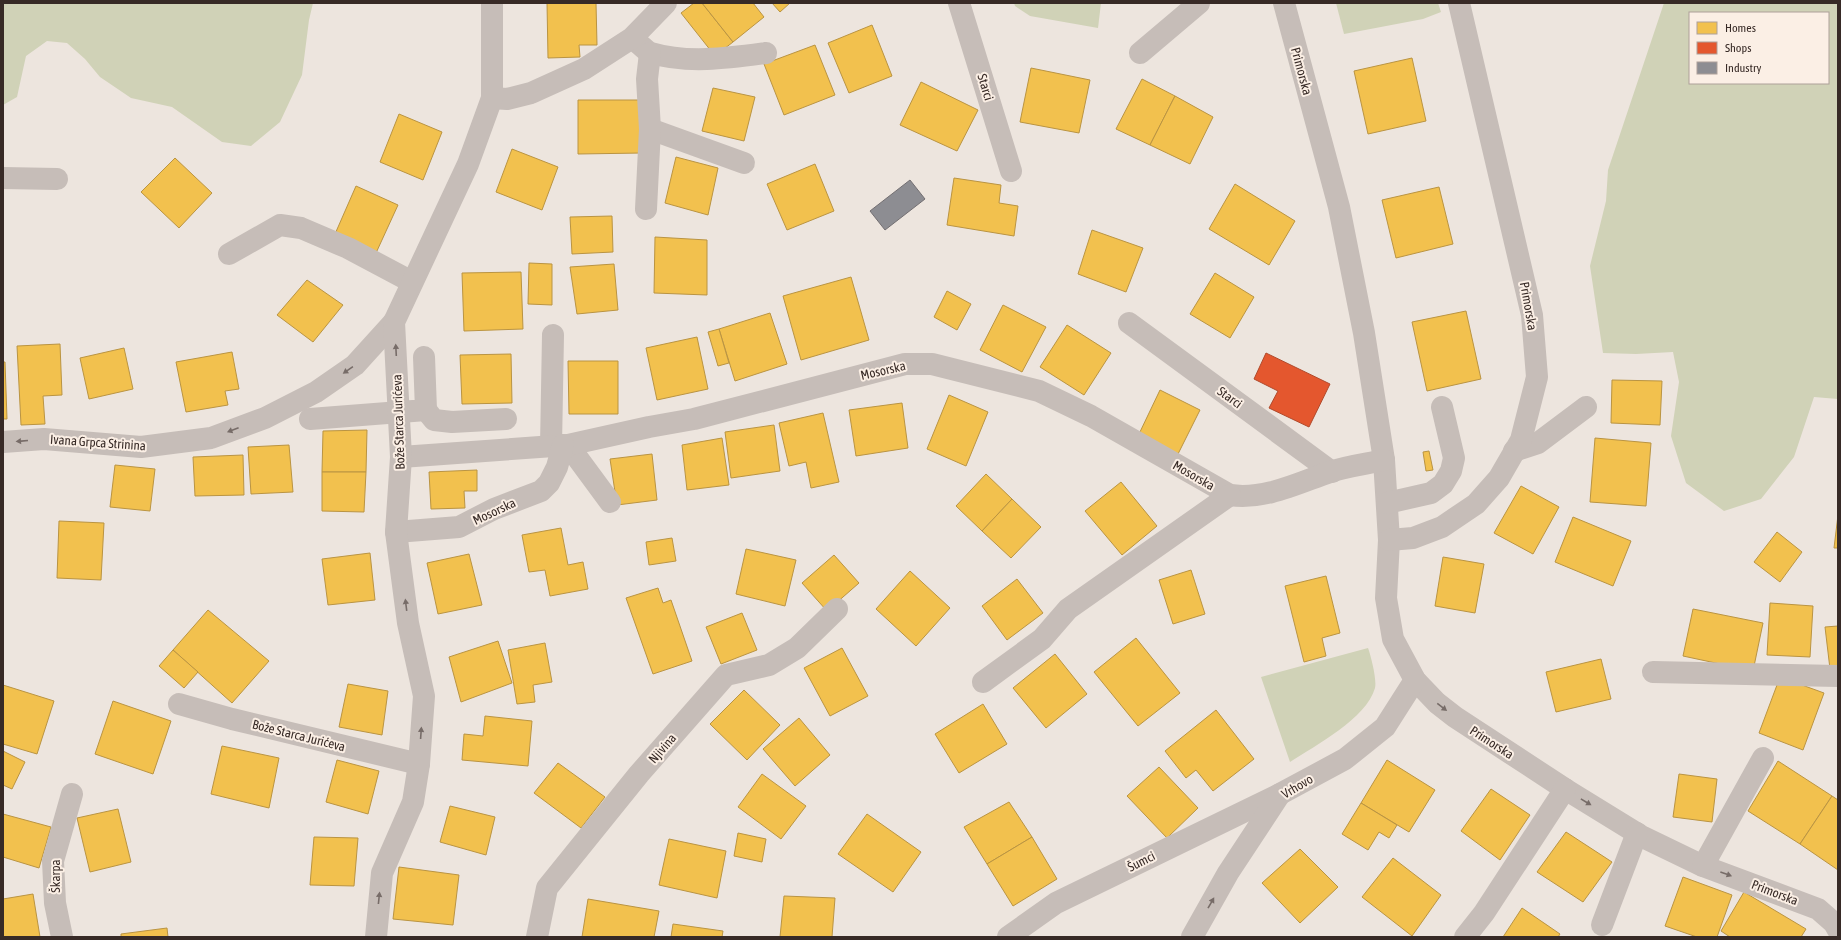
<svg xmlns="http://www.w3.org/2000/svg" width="1841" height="940" font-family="'Asap Condensed',sans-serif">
	<rect width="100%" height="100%" fill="#ede5de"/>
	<g fill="#d0d2b7" fill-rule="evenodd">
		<polygon points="3,3 313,3 309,20 302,75 280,122 251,146 222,142 172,107 131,98 100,77 85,59 67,43 47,41 26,56 17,97 3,105"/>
		<polygon points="1014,3 1101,3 1098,28 1030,16 1015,6"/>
		<polygon points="1336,3 1438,3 1441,12 1423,19 1344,34"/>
		<path d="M1664,3H1838V399L1814,397L1794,457L1761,499L1724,511L1686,483L1671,436L1679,382L1673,352L1636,354L1603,353L1590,266L1606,201L1608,170ZM1690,13H1828V83H1690Z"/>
		<path d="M1368,648C1371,656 1377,680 1375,688C1366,719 1316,745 1290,762L1261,677Z"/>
	</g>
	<g fill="#f2c14e" stroke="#ba9442">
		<polygon points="547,3 596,3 597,45 579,45 580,57 548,58"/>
		<polygon points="694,3 702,3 733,42 715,56 681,13"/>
		<polygon points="702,3 753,3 764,17 733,42"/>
		<polygon points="772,3 790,3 780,12"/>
		<polygon points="872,25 892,76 849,93 828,43"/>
		<polygon points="815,45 835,95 784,115 764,64"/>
		<polygon points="1412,58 1426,121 1368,134 1354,71"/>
		<polygon points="1031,68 1090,80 1079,133 1020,122"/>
		<polygon points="1142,79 1175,96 1150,145 1116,129"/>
		<polygon points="921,82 978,110 957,151 900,125"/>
		<polygon points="713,88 755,97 744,141 702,131"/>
		<polygon points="1175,96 1213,117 1190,164 1150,145"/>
		<polygon points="578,100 641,100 642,153 578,154"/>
		<polygon points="399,114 442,132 423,180 380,162"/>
		<polygon points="512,149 558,167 542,210 496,192"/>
		<polygon points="676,157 718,168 708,215 665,203"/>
		<polygon points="175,158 212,193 179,228 141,192"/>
		<polygon points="815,164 834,211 787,230 767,184"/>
		<polygon points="954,178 1001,185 999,203 1018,206 1014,236 947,225"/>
		<polygon points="1235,184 1295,221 1269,265 1209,229"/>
		<polygon points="356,186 398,205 376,253 335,234"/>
		<polygon points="1439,187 1453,244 1396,258 1382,200"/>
		<polygon points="612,216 613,252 572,254 570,217"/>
		<polygon points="1092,230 1143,248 1126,292 1078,274"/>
		<polygon points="655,237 707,240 707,295 654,293"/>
		<polygon points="529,263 552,264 552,305 528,304"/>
		<polygon points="614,264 618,310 577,314 570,267"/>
		<polygon points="521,272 523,329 464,331 462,273"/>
		<polygon points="1215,273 1254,297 1230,338 1190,314"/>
		<polygon points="851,277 869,340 801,360 783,296"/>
		<polygon points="307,280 343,305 313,342 277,315"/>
		<polygon points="947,291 971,304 957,330 934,317"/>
		<polygon points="1003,305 1046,327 1022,372 980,350"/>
		<polygon points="1466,311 1481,379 1427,391 1412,322"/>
		<polygon points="770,313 787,364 735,381 719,329"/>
		<polygon points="1067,325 1111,353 1084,395 1040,367"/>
		<polygon points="719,329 729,363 718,366 708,332"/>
		<polygon points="697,337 708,389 657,400 646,348"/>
		<polygon points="60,344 62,395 43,396 45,424 21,425 17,346"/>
		<polygon points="124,348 133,389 89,399 80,358"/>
		<polygon points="232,352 239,389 225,391 228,405 186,412 176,362"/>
		<polygon points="511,354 512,403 462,404 460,355"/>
		<polygon points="568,361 618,361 618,414 569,414"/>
		<polygon points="3,362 5,362 7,419 3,419"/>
		<polygon points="1612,380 1662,381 1660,425 1611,423"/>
		<polygon points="1160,390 1200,410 1178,454 1139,434"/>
		<polygon points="949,395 988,412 966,466 927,449"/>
		<polygon points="902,403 908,448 856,456 849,410"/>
		<polygon points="823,413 839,482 811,488 806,462 789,466 779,423"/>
		<polygon points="774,425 780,471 731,478 725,432"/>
		<polygon points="367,430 366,472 322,472 323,431"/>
		<polygon points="722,438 729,485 687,490 682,445"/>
		<polygon points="1595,438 1651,443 1646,506 1590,502"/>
		<polygon points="289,445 293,492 251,494 248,447"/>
		<polygon points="1429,451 1433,470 1426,471 1423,452"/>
		<polygon points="652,454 657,500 617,505 610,459"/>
		<polygon points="243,455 244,495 195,496 193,457"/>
		<polygon points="115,465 155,469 150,511 110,507"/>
		<polygon points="477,470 477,491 464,491 465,508 431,509 429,472"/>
		<polygon points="322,472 366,472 364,512 322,511"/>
		<polygon points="986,474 1012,499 982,531 956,506"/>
		<polygon points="1121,482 1157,526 1122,555 1085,511"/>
		<polygon points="1521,486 1559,507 1533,554 1494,533"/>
		<polygon points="1012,499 1041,527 1011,558 982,531"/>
		<polygon points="1838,515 1838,548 1834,548"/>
		<polygon points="1573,517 1631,541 1613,586 1555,562"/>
		<polygon points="59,521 104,523 101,580 57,578"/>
		<polygon points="561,528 568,565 583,562 588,589 550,596 545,570 529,572 522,535"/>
		<polygon points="1777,532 1802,552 1780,582 1754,562"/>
		<polygon points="672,538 676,561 649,565 646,542"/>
		<polygon points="746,549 796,560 785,606 736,594"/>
		<polygon points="370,553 375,600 328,605 322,559"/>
		<polygon points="469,554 482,605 438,614 427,563"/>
		<polygon points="834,555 859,583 827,611 802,583"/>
		<polygon points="1443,557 1484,564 1475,613 1435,606"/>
		<polygon points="1191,570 1205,614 1173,624 1159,580"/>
		<polygon points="910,571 950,608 916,646 876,609"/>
		<polygon points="1326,576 1340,633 1322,638 1326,656 1304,662 1285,586"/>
		<polygon points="1017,579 1043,613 1007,640 982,606"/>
		<polygon points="658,588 663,603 671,600 692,661 653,674 626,598"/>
		<polygon points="1770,603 1813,606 1810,657 1767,655"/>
		<polygon points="1693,609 1763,623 1753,671 1683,656"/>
		<polygon points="208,610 269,661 232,703 173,650"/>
		<polygon points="742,613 757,650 721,664 706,627"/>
		<polygon points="1838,626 1838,668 1830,669 1825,627"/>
		<polygon points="1136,638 1180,693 1138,726 1094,672"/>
		<polygon points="498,641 512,683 461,702 449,657"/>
		<polygon points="545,643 552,682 533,685 535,702 517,704 508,650"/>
		<polygon points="842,648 868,696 830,716 804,668"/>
		<polygon points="173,650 198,672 184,688 159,666"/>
		<polygon points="1055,654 1087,694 1046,728 1013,688"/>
		<polygon points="1601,659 1611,699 1556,712 1546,672"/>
		<polygon points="1780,677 1824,693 1803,750 1759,733"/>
		<polygon points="348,684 388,691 382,735 339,727"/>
		<polygon points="3,685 54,701 37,754 3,744"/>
		<polygon points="744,690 780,725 747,760 710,724"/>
		<polygon points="113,701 171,721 153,774 95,754"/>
		<polygon points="983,704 1007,744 959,773 935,734"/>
		<polygon points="1216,710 1254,759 1213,791 1196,770 1186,778 1165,751"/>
		<polygon points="485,716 532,721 528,766 462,760 464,734 483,736"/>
		<polygon points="799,718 830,755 795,786 763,749"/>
		<polygon points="222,746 279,758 269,808 211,794"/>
		<polygon points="3,751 25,762 12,789 3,785"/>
		<polygon points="337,760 379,771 368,814 326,802"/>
		<polygon points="1387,760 1435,790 1409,832 1361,803"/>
		<polygon points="1778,761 1832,796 1800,844 1748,811"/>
		<polygon points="558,763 605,797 581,828 534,793"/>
		<polygon points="1159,767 1198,808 1167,838 1127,796"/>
		<polygon points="762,774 806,806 781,839 738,807"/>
		<polygon points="1679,774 1717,779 1712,822 1673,817"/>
		<polygon points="1491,789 1530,815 1500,860 1461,831"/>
		<polygon points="1832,796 1838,800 1838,870 1800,844"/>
		<polygon points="1009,802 1032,837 987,864 964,827"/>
		<polygon points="1361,803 1397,825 1389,838 1379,832 1368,850 1342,834"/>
		<polygon points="450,806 495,817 486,855 440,842"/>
		<polygon points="118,809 131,862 90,872 77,818"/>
		<polygon points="3,814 51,827 39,868 3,857"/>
		<polygon points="867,814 921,852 893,892 838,854"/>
		<polygon points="1566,832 1612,862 1583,902 1537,872"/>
		<polygon points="738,833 766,839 762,862 734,856"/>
		<polygon points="314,837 358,838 354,886 310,885"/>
		<polygon points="1032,837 1057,879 1013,906 987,864"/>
		<polygon points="669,839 726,851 717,898 659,885"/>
		<polygon points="1300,849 1338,887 1300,923 1262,883"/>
		<polygon points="1393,858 1441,895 1412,936 1362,897"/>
		<polygon points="399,867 459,875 453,925 393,919"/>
		<polygon points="1683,877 1732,895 1717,937 1697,937 1665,926"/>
		<polygon points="1744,892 1806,929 1801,937 1730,937 1721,931"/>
		<polygon points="33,894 40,937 3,937 3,899"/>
		<polygon points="784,896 835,898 832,937 780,937"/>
		<polygon points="588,899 659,911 654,937 582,937"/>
		<polygon points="1522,908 1560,934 1558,937 1503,937"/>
		<polygon points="673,924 723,931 722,937 671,937"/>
		<polygon points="167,928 168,937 121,937 121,934"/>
	</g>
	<polygon fill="#e4572e" stroke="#b04a2c" points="1266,353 1330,384 1309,427 1269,408 1278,391 1254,379"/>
	<polygon fill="#8d8d92" stroke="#736f72" points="910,180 925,199 885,230 870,211"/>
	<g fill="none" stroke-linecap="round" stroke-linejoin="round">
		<g stroke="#c6bdb8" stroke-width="22">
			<polyline points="959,3 1011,171"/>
			<polyline points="1284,3 1339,207 1364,333 1384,460 1389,540 1386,598 1393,639 1415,680 1437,703 1455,717 1565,789 1643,837 1703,866 1818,909 1834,923 1838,930"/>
			<path d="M639,44C643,47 647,52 651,53C688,64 729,58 766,53"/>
			<polyline points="1140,53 1199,3"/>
			<polyline points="492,98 507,99 531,93 584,69 632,38 666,3"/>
			<polyline points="650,129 744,163"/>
			<polyline points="3,178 57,179"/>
			<polyline points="646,209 650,129 647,79 650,53"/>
			<polyline points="229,254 280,225 301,228 348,248 412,282"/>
			<polyline points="1129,323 1332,472"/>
			<polyline points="426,410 434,420 452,422 506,419"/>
			<polyline points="310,419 426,410 424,357"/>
			<polyline points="3,442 44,439 141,447 211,438 265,418 316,392 355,365 394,322"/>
			<polyline points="568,445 610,502"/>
			<polyline points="551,446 553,335"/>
			<polyline points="1514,451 1538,443 1586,407"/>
			<path d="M401,457L568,445L649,427L694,419L905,364H932L1039,391L1091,416L1230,495C1265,500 1298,483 1330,472C1347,466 1366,464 1384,460"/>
			<polyline points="1387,503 1431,493 1443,484 1451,471 1454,458 1442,407"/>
			<polyline points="396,532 459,527 494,509 541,491 549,483 557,467 563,445"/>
			<polyline points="1389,540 1413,538 1442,527 1476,504 1499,478 1521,440 1537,377 1532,315 1459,3"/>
			<polyline points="1653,672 1838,676"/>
			<polyline points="983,682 1042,639 1068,609 1230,495"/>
			<polyline points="179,704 232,719 419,764"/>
			<polyline points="1703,866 1763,758"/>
			<polyline points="1602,925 1637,833"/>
			<polyline points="62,937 55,903 53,861 72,794"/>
			<polyline points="376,937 382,873 413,802 419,764 424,696 408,623 396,532 401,457 394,322 468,164 492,98 492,3"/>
			<polyline points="537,937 547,888 639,774 726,675 769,665 797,648 837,609"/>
			<polyline points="1008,937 1056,903 1280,794 1345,759 1385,727 1415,680"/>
			<polyline points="1192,937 1228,873 1280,794"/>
			<polyline points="1465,937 1484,913 1565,789"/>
		</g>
	</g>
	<defs><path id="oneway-solid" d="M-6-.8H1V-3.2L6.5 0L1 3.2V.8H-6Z"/></defs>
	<g fill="#776c68">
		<use href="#oneway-solid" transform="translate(396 350) rotate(-93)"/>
		<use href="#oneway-solid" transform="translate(348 370) rotate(145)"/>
		<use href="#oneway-solid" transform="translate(233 430) rotate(159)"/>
		<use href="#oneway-solid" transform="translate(22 441) rotate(175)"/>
		<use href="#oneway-solid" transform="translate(406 605) rotate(-97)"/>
		<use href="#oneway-solid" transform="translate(1442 707) rotate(38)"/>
		<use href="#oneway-solid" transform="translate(421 733) rotate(-86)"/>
		<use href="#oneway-solid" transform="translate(1586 802) rotate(31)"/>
		<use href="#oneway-solid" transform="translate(1726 874) rotate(20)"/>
		<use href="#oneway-solid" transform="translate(379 898) rotate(-84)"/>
		<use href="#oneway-solid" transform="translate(1211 903) rotate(-60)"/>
	</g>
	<g text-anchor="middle" stroke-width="4" stroke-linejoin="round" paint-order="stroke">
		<g font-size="13" fill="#372a26" stroke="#fbefe5">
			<text transform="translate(1302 71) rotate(75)" y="5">Primorska</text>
			<text transform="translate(986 87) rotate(73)" y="5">Starci</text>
			<text transform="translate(1529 306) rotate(80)" y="5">Primorska</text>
			<text transform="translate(883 370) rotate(-13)" y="5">Mosorska</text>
			<text transform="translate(1230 397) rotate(36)" y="5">Starci</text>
			<text transform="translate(398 422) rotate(-92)" y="5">Bože Starca Jurićeva</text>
			<text transform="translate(98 442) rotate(4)" y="5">Ivana Grpca Strinina</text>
			<text transform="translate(1194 475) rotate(30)" y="5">Mosorska</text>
			<text transform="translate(494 511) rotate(-25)" y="5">Mosorska</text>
			<text transform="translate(299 735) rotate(14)" y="5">Bože Starca Jurićeva</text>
			<text transform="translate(1492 742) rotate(33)" y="5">Primorska</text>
			<text transform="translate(662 748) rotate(-49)" y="5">Njivina</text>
			<text transform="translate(1297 786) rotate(-31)" y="5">Vrhovo</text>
			<text transform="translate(1141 861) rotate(-27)" y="5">Šumci</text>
			<text transform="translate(55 876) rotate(-90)" y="5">Škarpa</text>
			<text transform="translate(1775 892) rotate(21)" y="5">Primorska</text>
		</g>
	</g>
	<rect width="1841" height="940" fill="none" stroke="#372a26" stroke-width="8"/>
	<rect x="1689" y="12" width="140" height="72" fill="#fbefe5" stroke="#ada099"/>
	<rect x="1697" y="22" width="20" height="12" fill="#f2c14e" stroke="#ada099"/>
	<text x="1725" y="32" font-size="12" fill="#372a26">Homes</text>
	<rect x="1697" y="42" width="20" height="12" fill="#e4572e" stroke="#ada099"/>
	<text x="1725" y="52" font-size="12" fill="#372a26">Shops</text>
	<rect x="1697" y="62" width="20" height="12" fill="#8d8d92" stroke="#ada099"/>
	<text x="1725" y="72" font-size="12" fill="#372a26">Industry</text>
</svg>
